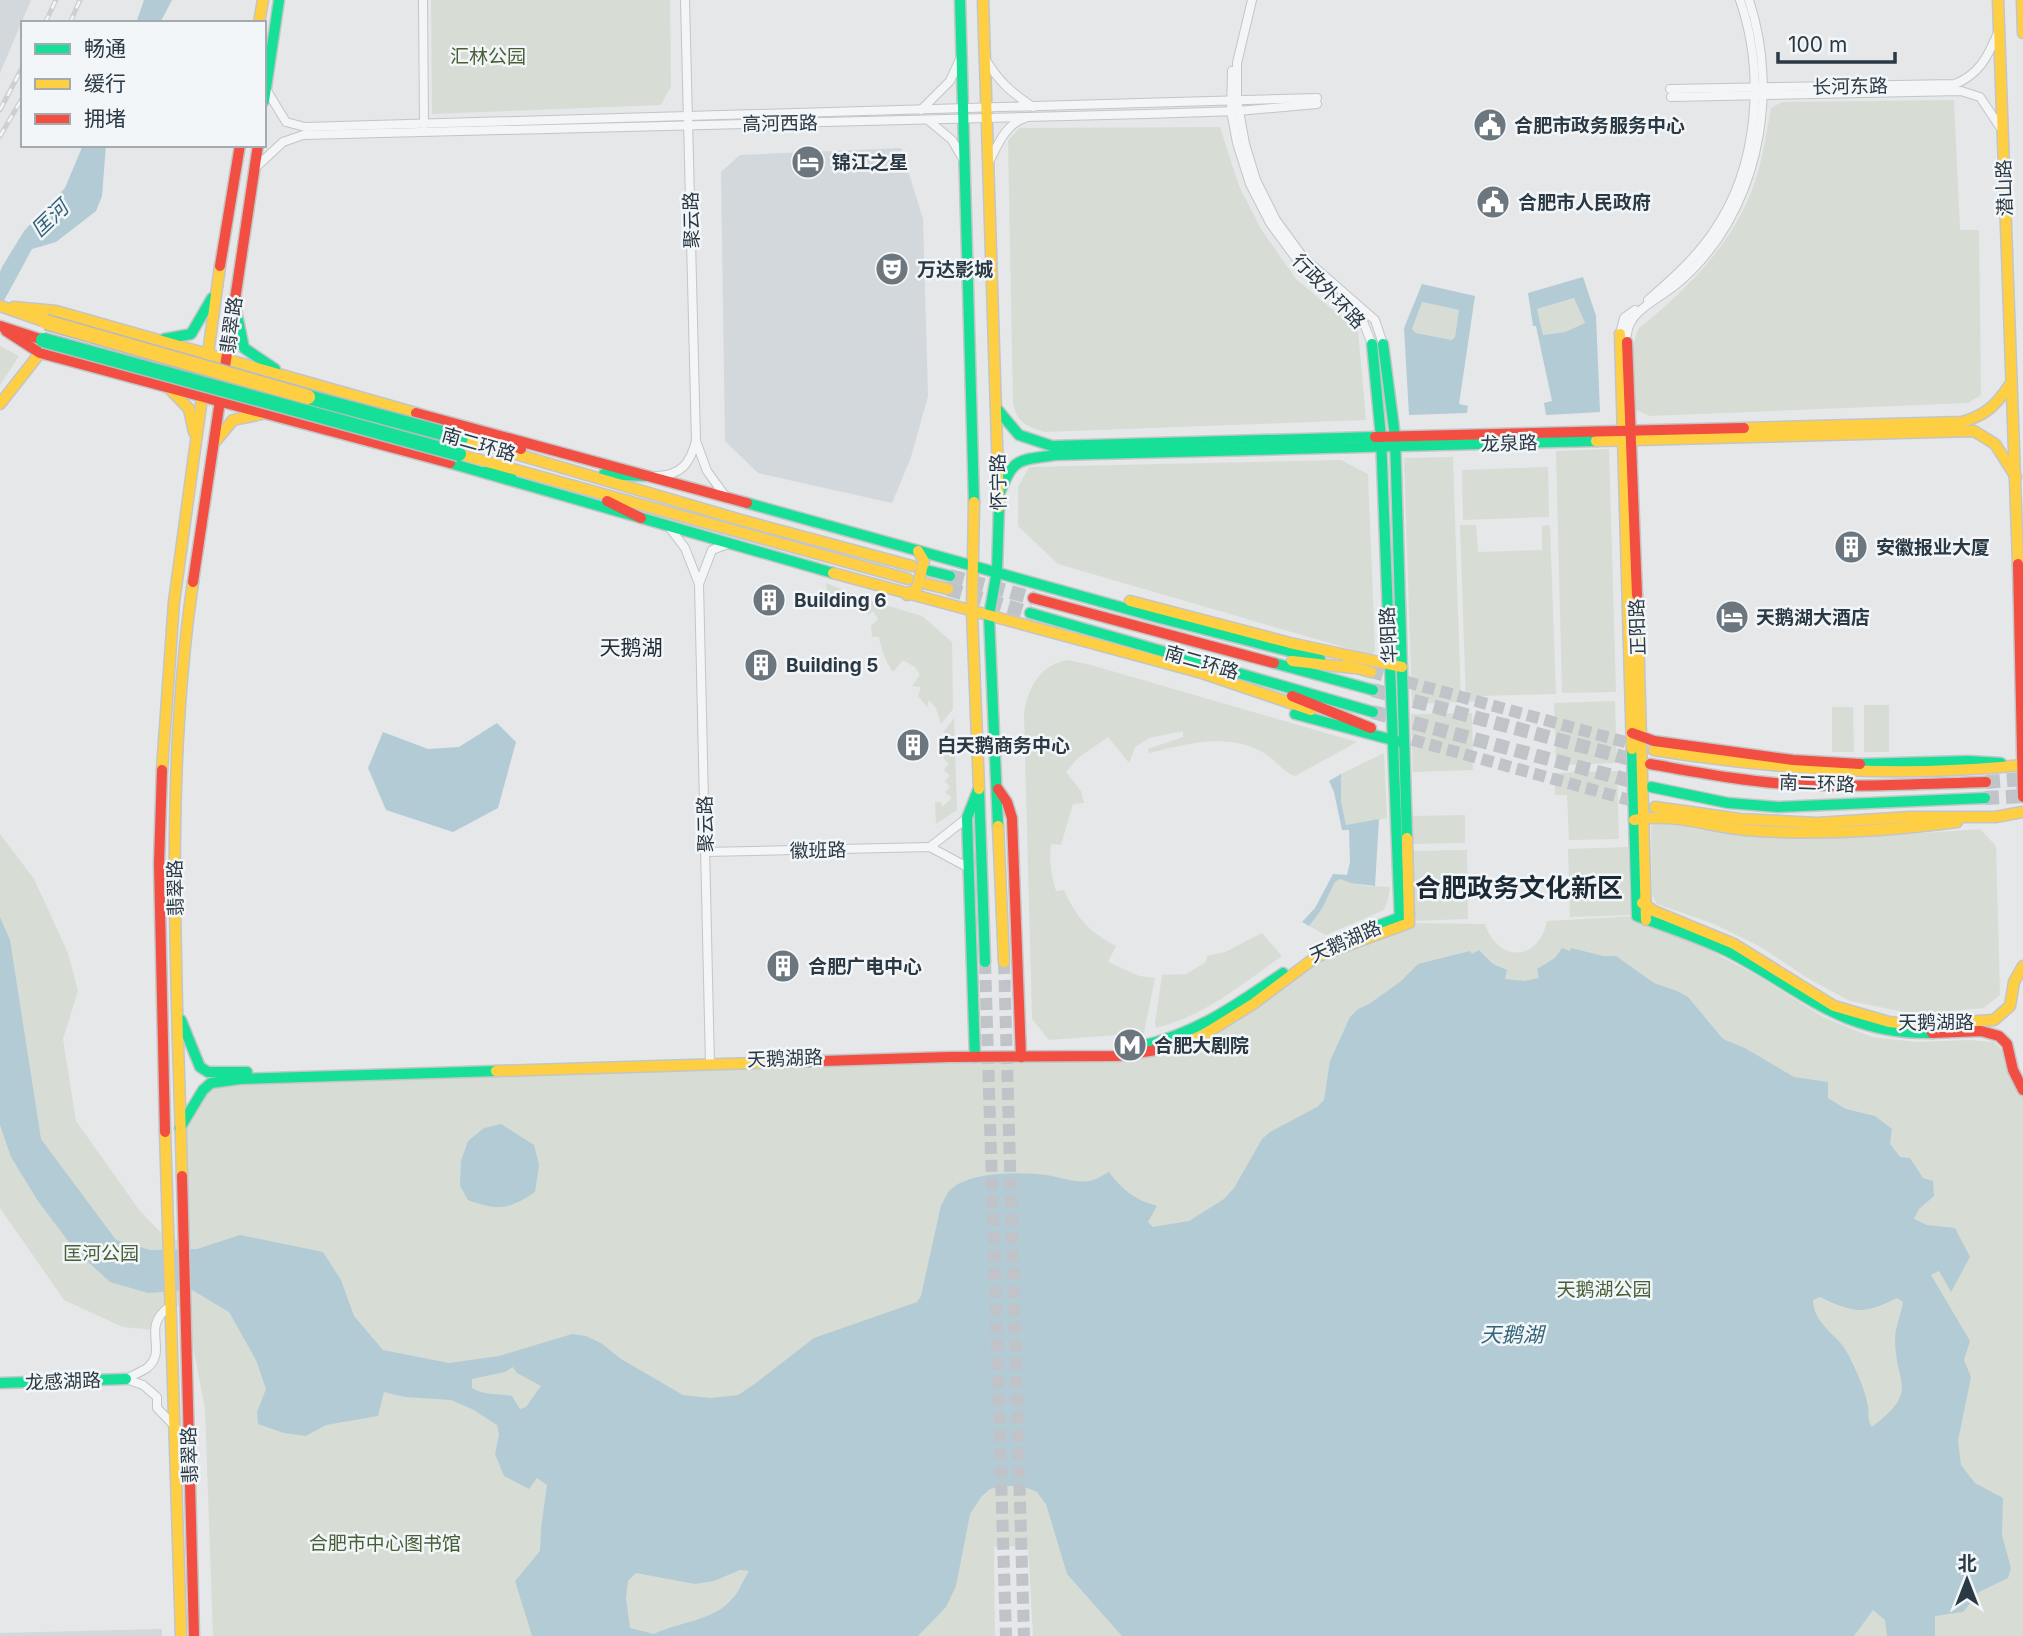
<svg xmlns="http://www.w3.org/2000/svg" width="2023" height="1636" font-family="Inter,'Noto Sans SC',sans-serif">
	<rect width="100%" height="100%" fill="#e5e7e9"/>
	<g fill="#d3d8dc">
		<polygon points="0,0 31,0 0,73"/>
		<polygon points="901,148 923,219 928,396 911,457 892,503 758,473 725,441 721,172 740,155"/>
		<polygon points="162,1629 162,1636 0,1636 0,1633"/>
	</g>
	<g fill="#d7ddd5">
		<polygon points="431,0 670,0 671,86 661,105 432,114"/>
		<path d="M1954,100L1960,230H1979L1981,395L1968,403L1650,416L1636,410C1635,385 1627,352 1639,328C1690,287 1740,237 1758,172C1764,151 1767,129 1771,108L1782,102Z"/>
		<path d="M1220,127L1239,186L1261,229L1296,279L1358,331L1366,420L1044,432C1026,425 1018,424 1013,404L1008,140L1020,128Z"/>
		<polygon points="1574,298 1585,323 1565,332 1543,335 1537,309"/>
		<polygon points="1422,302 1459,310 1455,338 1452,340 1416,333 1412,329"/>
		<polygon points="0,346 19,356 0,385"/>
		<polygon points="1609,449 1616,692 1562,693 1556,451"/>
		<polygon points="1453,457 1461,702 1412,704 1404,458"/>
		<polygon points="1341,460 1368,474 1375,651 1371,655 1058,564 1018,526 1018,487 1029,467"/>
		<polygon points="1548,467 1549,517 1463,520 1462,470"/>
		<polygon points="1460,525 1476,525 1478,552 1542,550 1542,526 1550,525 1556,694 1481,696 1480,701 1466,702"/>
		<path d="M826,583L872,601L922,616L952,642L953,709L941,724L936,708L929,700L927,707L918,696L921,687L912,686L920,675L915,667L903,660L893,672C885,660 882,651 879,637H872L871,626L878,619L873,611L868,615L860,607L829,609Z"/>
		<path d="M1068,660L1091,665L1357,742L1295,776C1283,772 1275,759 1264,753C1228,732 1187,744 1149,753L1148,749L1183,737V731L1149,738L1135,747L1129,763L1108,737L1078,758L1066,772L1081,791L1084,803L1073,804L1061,845L1051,844C1049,861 1051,875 1056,891L1064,890C1076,917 1090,933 1116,946L1108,962L1139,976L1155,978L1144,1033L1049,1040L1032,1019L1024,714C1028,688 1040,664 1068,660Z"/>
		<polygon points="1615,701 1617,763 1556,765 1554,703"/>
		<rect x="1864" y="705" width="25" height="47"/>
		<polygon points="1832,707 1853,707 1854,752 1832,752"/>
		<polygon points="1472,713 1473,770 1413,772 1411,714"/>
		<polygon points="954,718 957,810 936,824 935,802 941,802 942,807 952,798 945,792 950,787 945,781 950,776 944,770 949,764 943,758 948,750 943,745 949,738 943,733"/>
		<polygon points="1384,753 1387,818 1346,825 1341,801 1341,774"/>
		<polygon points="1617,771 1619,839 1569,840 1567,795 1555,795 1554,773"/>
		<polygon points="1465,815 1465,843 1409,844 1409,816"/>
		<path d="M1656,822C1763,843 1872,837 1980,829L1996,846L2000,995L1984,1008L1939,1012H1904L1850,1001L1809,979L1759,946L1714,924L1657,904L1652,895L1651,827Z"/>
		<path d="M0,834L34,879L68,953L78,991L63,1039L76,1121L140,1211L167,1239L183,1240L180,1128L211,1083L1117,1056L1173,1048L1316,957L1409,923L1485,924C1498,963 1539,962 1547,921L1637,916L1667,928L1756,975L1823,1017L1872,1037L1917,1042L1969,1040L1994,1042L2001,1049L2011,1074L2023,1093V1636H1033L1028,1546L994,1547L995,1636H213L205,1409L185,1305L170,1307L155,1330L123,1327L64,1300L0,1208Z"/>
		<polygon points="1628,847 1630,915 1570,917 1568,849"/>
		<polygon points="1467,850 1468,919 1411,921 1409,851"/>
		<polygon points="1340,879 1366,886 1390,887 1388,899 1384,910 1326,935 1309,926 1322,909 1335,882"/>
		<path d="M1262,933L1282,956C1239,986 1209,1014 1156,1028L1155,1023L1162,975L1186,974L1206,962L1207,956L1225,952Z"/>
	</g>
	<g fill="#b3cbd5" fill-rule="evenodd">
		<polygon points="144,0 172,0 160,23 136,23"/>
		<polygon points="83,145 106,145 102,196 96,211 56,242 32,249 0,308 0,272 2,267 24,231 65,188"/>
		<path d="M1583,277L1596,316L1600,412L1546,415L1544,403L1552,401L1536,326H1533L1528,293ZM1574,298L1585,323L1565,332L1543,335L1537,309Z"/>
		<path d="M1422,284L1475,296L1459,404L1468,406L1467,413L1409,415L1404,328ZM1422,302L1459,310L1455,337L1452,340L1416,333L1412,329Z"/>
		<polygon points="497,723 516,742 498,808 453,832 386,810 368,768 383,732 428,749 459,747"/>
		<polygon points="1341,774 1341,801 1346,825 1379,819 1375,886 1351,883 1340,879 1335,882 1322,909 1309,926 1302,922 1315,908 1333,874 1347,875 1350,862 1349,830 1342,830 1334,792 1329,781"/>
		<path d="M0,917L10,940L41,1139L116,1240L150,1250L197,1249L240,1235L323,1252L341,1280L354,1316L383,1350L449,1363L499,1356L572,1334L586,1336L601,1343L621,1359L683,1395L710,1398L738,1395L756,1383L814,1338L917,1302L921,1296L941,1205C944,1201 946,1195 949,1191C969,1171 1019,1172 1046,1175C1060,1177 1074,1183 1089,1181C1096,1180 1103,1175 1109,1172C1122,1190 1135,1200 1157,1206L1148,1222L1153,1227L1189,1221L1224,1199L1234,1188L1262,1139L1270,1132L1317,1107L1324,1100L1330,1061L1350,1017L1358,1009L1369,1004L1400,982L1418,964L1470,951L1472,954L1479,950L1493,964L1507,970L1505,979L1524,981L1539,978L1537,969L1555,958L1562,948L1570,951L1571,948L1603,956H1616L1654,983L1677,991L1688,997L1723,1039L1745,1048L1794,1077L1828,1082V1098L1846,1109L1875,1116L1892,1129L1890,1144L1900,1157L1910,1158L1923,1178L1933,1181L1934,1196L1919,1209L1914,1219L1927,1225L1955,1228L1970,1257L1951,1292L1939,1271L1931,1275L1970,1341L1964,1360L1971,1377L1958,1441L1961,1465L1975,1483L2003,1498L2002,1535L2011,1568L2008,1578L1979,1592L1963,1612L1935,1616V1636H1887L1885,1620L1873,1610L1854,1636H1122L1067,1574L1046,1504L1037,1492L1022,1486H1003L990,1489L981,1497L970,1514L956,1586L946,1607L918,1636H532L515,1581L540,1551L541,1528L547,1485L537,1478L529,1489L504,1476L495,1454L499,1435L497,1425L472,1409L451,1400L405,1397L384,1392L378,1416L326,1425L306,1436L284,1433L258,1424L257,1412L266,1389L256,1360L229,1312L192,1290L148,1293L110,1282L74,1249L38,1201L11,1157L0,1125ZM1820,1297C1853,1313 1864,1315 1897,1298L1903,1302C1901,1314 1895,1328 1895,1340C1896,1387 1920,1390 1872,1427C1867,1420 1869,1414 1868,1406C1865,1389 1856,1370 1848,1354C1838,1334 1814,1326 1813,1300ZM513,1367L517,1373L541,1386L526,1407L520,1409L512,1396C498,1393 485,1396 472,1388V1379L505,1372ZM740,1570L749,1571C743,1580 739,1593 731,1600C713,1621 678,1622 654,1634L630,1628L626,1598L628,1581L636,1573L695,1584L714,1581Z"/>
		<path d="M501,1124L534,1145L539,1165L535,1192C508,1210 498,1211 468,1200L460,1186L461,1161L468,1141L484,1128Z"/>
	</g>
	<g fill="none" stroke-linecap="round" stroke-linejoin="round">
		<g stroke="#c0c4c8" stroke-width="12" stroke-dasharray="12 6" stroke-linecap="butt">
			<polyline points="1371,672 1654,750"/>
			<polyline points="1395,735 1644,804"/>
			<polyline points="985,962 1006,1636"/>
			<polyline points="1004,962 1024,1636"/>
		</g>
		<g stroke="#c0c4c8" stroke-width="14" stroke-dasharray="14 7" stroke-linecap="butt">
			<polyline points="950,576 1033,598"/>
			<polyline points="948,589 1030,613"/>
			<polyline points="1373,690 1645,763"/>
			<polyline points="1373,712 1646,785"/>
			<polyline points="1986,782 2023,779"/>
			<polyline points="1985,798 2023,796"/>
		</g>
		<defs>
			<g id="street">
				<polyline points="423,0 424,124"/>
				<polyline points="685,0 696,441"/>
				<polyline points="1252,0 1237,63 1237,100 1245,144 1256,180 1276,220 1303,257 1375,320 1383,344"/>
				<path d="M986,60C999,82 1012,93 1033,107"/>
				<polyline points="1232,71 1231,111 1237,143 1250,184 1270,223 1306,272 1364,324 1372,344"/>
				<polyline points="266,89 286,122 305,127 1317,98"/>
				<path d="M1670,89L1955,84C1979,74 1987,58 1997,35"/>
				<polyline points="1671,97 1961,91 1980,97 2000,127"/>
				<polyline points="921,110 950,81 960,59"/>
				<polyline points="928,120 952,140 963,159"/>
				<path d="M990,160C998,144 1006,124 1025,118"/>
				<polyline points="255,168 283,142 303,135 1146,114 1238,111 1317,104"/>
				<path d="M1648,300C1672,279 1696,258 1714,231C1759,166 1765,73 1740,0"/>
				<polyline points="1620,334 1624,318 1635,310"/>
				<path d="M1627,334C1629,310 1661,298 1678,283C1757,216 1781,97 1749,0"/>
				<path d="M657,476C682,475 690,463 696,441L707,471L726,497"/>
				<polyline points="669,527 685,548 699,584 710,1065"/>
				<polyline points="699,584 712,550 728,544"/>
				<polyline points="930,847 967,818"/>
				<polyline points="705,852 930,847 969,868"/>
				<path d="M169,1307C140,1328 169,1350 147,1368C141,1372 133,1375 126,1379L143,1385L157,1397V1408L189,1441"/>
			</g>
			<g id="fast">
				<polyline points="960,0 974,502"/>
				<polyline points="264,101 279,0"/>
				<polyline points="236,310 244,348 275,369"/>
				<polyline points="164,339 191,334 212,298"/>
				<polyline points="1372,344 1381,437 1400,921"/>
				<polyline points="1383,344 1395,436 1407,838"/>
				<polyline points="997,409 1019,435 1052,446 1375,437"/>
				<polyline points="450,463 833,573"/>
				<polyline points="485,472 511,476"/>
				<polyline points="604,474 645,476"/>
				<path d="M1000,492C1014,456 1019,461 1055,455L1596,441"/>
				<polyline points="747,503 1156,617 1320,659"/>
				<polyline points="930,571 950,576"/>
				<polyline points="1030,613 1373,712"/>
				<polyline points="1274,663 1373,690"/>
				<polyline points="1295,714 1404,743"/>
				<path d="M1632,749L1637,916C1667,927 1698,937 1727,951C1802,989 1840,1035 1932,1033"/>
				<polyline points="1860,764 1969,761 2001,763"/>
				<polyline points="1651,787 1728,803 1778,807 1985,798"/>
				<polyline points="979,789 985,962"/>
				<polyline points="998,826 989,616 997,571 999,507"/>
				<polyline points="1356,934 1409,914"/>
				<polyline points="181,1020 200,1067 208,1072 247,1072"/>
				<path d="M1141,1046C1196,1034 1238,1004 1283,973"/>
				<polyline points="975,1057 967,818 978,790"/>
				<polyline points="180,1128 203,1090 211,1083 240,1079 496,1071"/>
				<polyline points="0,1383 126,1379"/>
			</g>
			<g id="slow">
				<polyline points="983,0 999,507"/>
				<polyline points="1998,0 2018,564"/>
				<polyline points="2022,0 2023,33"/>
				<polyline points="259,23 263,0"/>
				<polyline points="0,306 46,322"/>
				<polyline points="14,307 56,311 416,413"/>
				<polyline points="1620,334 1632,749"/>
				<polyline points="169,388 189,409 194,432"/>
				<polyline points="0,404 40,353"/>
				<path d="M1744,428L1962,422C1987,415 1997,404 2011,383"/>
				<polyline points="461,438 741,520 912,566"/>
				<polyline points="1596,441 1974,431 1995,444 2016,477"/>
				<polyline points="214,443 233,420 262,414"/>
				<polyline points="459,454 908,579"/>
				<polyline points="974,502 972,612 979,789"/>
				<polyline points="833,573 1202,673 1311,710"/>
				<polyline points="927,584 948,589"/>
				<polyline points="907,595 917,588 924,561 918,551"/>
				<polyline points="1637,595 1646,920"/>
				<polyline points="1130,601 1290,643 1402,667"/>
				<polyline points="1292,661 1353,668"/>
				<polyline points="1345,665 1371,672"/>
				<path d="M1654,750C1777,770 1898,778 2023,765"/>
				<polyline points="162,770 174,602 220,266"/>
				<polyline points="1655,807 1740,819 1817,823 1910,817 1995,817 2023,812"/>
				<path d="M1634,820C1672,812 1709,827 1746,830C1817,836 1887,831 1957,822"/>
				<polyline points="998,826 1004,962"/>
				<polyline points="1642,903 1654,911 1734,944 1834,1006 1889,1022 1918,1025 1994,1020 2010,1006 2014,982 2023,966"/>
				<polyline points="1176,1047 1203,1035 1253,1004 1316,957 1409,923 1407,838"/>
				<polyline points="496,1071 791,1062"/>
				<polyline points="165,1132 181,1636"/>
				<path d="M182,1176C177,978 164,779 193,582"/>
			</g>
			<g id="jam">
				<polyline points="220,266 240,145"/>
				<polyline points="0,326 43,340"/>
				<polyline points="6,331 40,353 450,463"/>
				<polyline points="1627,342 1637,595"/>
				<polyline points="416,413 747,503"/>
				<polyline points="488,433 521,449"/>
				<polyline points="1375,437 1744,428"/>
				<polyline points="607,501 641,518"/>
				<polyline points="2018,564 2023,797"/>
				<polyline points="193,582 258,145"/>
				<polyline points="1033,598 1274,663"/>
				<polyline points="1292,696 1371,728"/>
				<polyline points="1632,733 1654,741 1793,760 1860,764"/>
				<path d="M1650,764C1696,772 1741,781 1788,784C1854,788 1920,784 1986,782"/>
				<polyline points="162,770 159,864 165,1132"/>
				<polyline points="998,789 1007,802 1012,818 1021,1057"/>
				<polyline points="1932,1033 1981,1031 1999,1036 2007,1044 2013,1070 2023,1090"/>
				<polyline points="791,1062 949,1057 1117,1056 1176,1047"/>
				<polyline points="182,1176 194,1636"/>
			</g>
		</defs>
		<use href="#street" stroke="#c3c5c7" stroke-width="10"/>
		<use href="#fast" stroke="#c3c5c7" stroke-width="13"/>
		<use href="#slow" stroke="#c3c5c7" stroke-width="13"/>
		<use href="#jam" stroke="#c3c5c7" stroke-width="13"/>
		<use href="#street" stroke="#f4f5f6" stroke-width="8"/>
		<use href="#fast" stroke="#16e098" stroke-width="10"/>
		<use href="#slow" stroke="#ffcf43" stroke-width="10"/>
		<use href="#jam" stroke="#f24e42" stroke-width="10"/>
		<defs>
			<g id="rail">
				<polyline points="45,23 56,0"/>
				<polyline points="70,23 80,0"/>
				<polyline points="0,110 23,66"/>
				<polyline points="0,136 23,97"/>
			</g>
		</defs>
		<use href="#rail" stroke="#cdcfd1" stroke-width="5"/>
		<use href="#rail" stroke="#f3f6f8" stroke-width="2.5" stroke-dasharray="8" stroke-linecap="butt"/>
		<defs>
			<g id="fast-bridge">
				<polyline points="43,340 459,454"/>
				<polyline points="308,397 461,438"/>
			</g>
			<polyline id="slow-bridge" points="46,322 308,397"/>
		</defs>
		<use href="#fast-bridge" stroke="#b7bbbe" stroke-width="17" stroke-linecap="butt"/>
		<use href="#slow-bridge" stroke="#b7bbbe" stroke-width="17" stroke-linecap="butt"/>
		<use href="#fast-bridge" stroke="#16e098" stroke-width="14"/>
		<use href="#slow-bridge" stroke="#ffcf43" stroke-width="14"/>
	</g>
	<defs>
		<symbol id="civic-disc" viewBox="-11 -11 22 22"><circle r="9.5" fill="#6b767e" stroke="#f3f6f8"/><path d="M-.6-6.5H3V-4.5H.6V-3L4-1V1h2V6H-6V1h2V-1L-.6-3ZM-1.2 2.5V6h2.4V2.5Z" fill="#fff"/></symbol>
		<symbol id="hotel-disc" viewBox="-11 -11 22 22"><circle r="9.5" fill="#6b767e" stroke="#f3f6f8"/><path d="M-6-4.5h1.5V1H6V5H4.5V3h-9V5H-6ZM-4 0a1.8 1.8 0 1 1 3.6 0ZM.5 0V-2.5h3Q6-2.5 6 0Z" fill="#fff"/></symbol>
		<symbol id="theatre-disc" viewBox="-11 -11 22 22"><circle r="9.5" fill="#6b767e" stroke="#f3f6f8"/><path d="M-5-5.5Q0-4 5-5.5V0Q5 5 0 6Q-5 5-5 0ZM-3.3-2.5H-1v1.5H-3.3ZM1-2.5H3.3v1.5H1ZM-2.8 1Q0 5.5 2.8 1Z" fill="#fff"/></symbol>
		<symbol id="building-disc" viewBox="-11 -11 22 22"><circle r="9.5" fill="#6b767e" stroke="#f3f6f8"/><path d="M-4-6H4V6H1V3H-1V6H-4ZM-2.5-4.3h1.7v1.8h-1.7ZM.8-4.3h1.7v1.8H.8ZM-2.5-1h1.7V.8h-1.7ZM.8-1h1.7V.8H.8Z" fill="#fff"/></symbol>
		<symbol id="metro-disc" viewBox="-11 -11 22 22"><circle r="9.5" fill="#6b767e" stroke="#f3f6f8"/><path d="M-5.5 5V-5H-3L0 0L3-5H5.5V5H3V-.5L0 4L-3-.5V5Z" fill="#fff"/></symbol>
	</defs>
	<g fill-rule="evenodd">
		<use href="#civic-disc" x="1471" y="106" width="38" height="38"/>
		<use href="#hotel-disc" x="789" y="143" width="38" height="38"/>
		<use href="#civic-disc" x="1474" y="183" width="38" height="38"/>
		<use href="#theatre-disc" x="873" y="250" width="38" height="38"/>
		<use href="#building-disc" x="1832" y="528" width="38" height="38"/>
		<use href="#building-disc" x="750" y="581" width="38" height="38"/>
		<use href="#hotel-disc" x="1713" y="598" width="38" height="38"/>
		<use href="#building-disc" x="742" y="646" width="38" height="38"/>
		<use href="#building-disc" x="894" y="726" width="38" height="38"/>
		<use href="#building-disc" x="764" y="947" width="38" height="38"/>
		<use href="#metro-disc" x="1111" y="1026" width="38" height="38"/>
	</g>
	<g text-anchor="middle" stroke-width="5" stroke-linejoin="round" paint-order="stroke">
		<g font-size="19" fill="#486037" stroke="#f3f6f8">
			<text x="488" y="63">汇林公园</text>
			<text x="101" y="1260">匡河公园</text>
			<text x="1604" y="1296">天鹅湖公园</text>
			<text x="385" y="1550">合肥市中心图书馆</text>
		</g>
		<g font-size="19" fill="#2a3944" stroke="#f3f6f8">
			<text transform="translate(1850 86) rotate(-1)" y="7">长河东路</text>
			<text transform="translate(780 123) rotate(-1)" y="7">高河西路</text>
			<text transform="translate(2004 188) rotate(-92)" y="7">潜山路</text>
			<text transform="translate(691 220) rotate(-91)" y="7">聚云路</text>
			<text transform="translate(1329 291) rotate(46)" y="7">行政外环路</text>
			<text transform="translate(231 325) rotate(-82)" y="7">翡翠路</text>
			<text transform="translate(1509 443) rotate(-2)" y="7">龙泉路</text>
			<text transform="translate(479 444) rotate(16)" y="7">南二环路</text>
			<text transform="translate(998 482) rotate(-91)" y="7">怀宁路</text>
			<text transform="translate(1637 627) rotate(-92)" y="7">正阳路</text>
			<text transform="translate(1388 635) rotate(-93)" y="7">华阳路</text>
			<text transform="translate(1202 662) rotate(16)" y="7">南二环路</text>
			<text transform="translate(1817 783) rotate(2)" y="7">南二环路</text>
			<text transform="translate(705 824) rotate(-91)" y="7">聚云路</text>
			<text transform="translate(818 850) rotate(-1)" y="7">徽班路</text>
			<text transform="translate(175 888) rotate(-91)" y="7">翡翠路</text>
			<text transform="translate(1345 941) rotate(-24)" y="7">天鹅湖路</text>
			<text x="1936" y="1029">天鹅湖路</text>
			<text transform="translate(785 1058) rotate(-2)" y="7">天鹅湖路</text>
			<text transform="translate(63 1381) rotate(-2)" y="7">龙感湖路</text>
			<text transform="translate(189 1455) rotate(-92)" y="7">翡翠路</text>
		</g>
		<g font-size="19" font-weight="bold" fill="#2a3944" stroke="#f3f6f8" text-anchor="start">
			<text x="1514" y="132">合肥市政务服务中心</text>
			<text x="832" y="169">锦江之星</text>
			<text x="1518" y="209">合肥市人民政府</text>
			<text x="917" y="276">万达影城</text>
			<text x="1876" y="554">安徽报业大厦</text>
			<text x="794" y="607">Building 6</text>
			<text x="1756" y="624">天鹅湖大酒店</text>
			<text x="786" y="672">Building 5</text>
			<text x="937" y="752">白天鹅商务中心</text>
			<text x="808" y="973">合肥广电中心</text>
			<text x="1154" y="1052">合肥大剧院</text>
		</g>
		<g font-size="21" font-style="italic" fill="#336379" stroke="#f3f6f8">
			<text transform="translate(50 219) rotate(-44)" y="7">匡河</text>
			<text x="1512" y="1342">天鹅湖</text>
		</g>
		<g font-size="21" fill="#1c2a35" stroke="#f3f6f8">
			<text x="631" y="655">天鹅湖</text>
		</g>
		<g font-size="26" font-weight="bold" fill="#1c2a35" stroke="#f3f6f8">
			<text x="1519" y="897">合肥政务文化新区</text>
		</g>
	</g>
	<rect x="21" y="21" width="245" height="126" fill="#f3f6f8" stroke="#a3aab0" stroke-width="2"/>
	<rect x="35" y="44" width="35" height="10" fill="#16e098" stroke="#a3aab0" stroke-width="2"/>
	<text x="84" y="56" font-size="21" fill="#2a3944">畅通</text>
	<rect x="35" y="79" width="35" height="10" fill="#ffcf43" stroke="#a3aab0" stroke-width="2"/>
	<text x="84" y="91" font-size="21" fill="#2a3944">缓行</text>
	<rect x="35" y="114" width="35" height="10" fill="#f24e42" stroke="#a3aab0" stroke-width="2"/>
	<text x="84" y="126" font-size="21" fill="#2a3944">拥堵</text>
	<g transform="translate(1967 1580)" stroke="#f3f6f8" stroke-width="5" paint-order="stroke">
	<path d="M0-5L12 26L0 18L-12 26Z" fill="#2a3944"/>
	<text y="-10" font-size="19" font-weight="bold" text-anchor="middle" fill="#2a3944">北</text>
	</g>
	<path d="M1778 52v10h117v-10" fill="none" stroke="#2a3944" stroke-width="3.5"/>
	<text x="1788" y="52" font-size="21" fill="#2a3944" stroke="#f3f6f8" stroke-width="5" paint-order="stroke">100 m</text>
</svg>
